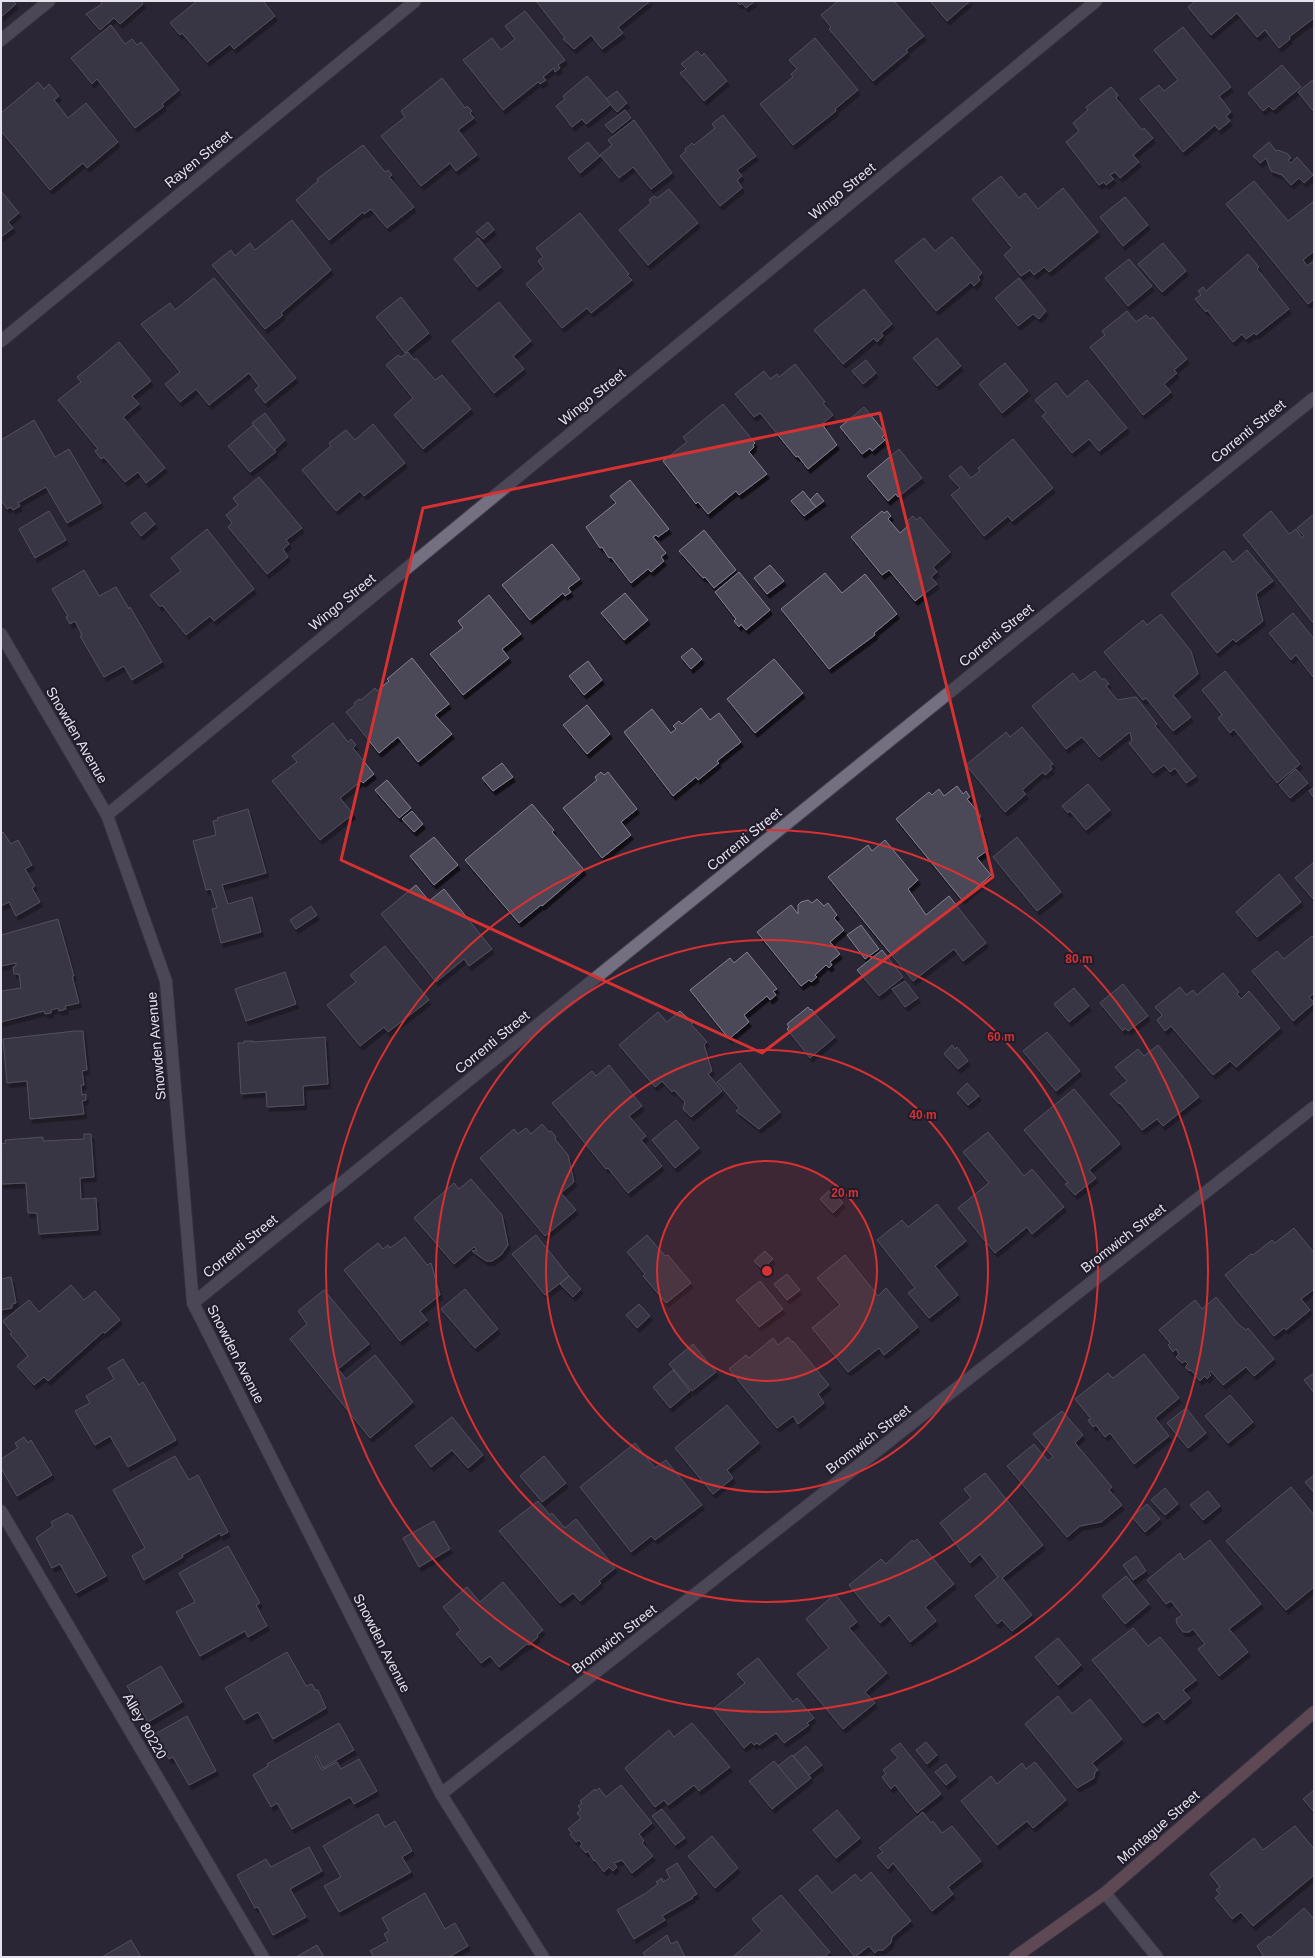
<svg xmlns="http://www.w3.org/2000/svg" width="1315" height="1958" font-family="Helvetica,sans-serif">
	<defs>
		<filter id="shadow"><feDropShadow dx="2.5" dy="4.5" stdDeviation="0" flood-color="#0009"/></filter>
	</defs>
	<rect width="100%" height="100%" fill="#2a2635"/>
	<g fill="#4c4858" stroke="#848092" filter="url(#shadow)">
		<polygon points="1,1 13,1 16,4 1,17"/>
		<polygon points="100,1 141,1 143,4 120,24 114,18 100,30 86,14 102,4"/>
		<polygon points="197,1 263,1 275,16 234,49 230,44 207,62 182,33 180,35 170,23"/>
		<polygon points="536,1 650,1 618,27 623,33 602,49 591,35 574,49 563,39 565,38"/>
		<polygon points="736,1 755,1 746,8 742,3 740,5"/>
		<polygon points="838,1 894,1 924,36 906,50 908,52 873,81 829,29 831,27 821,15"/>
		<polygon points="930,1 970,1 947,21"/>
		<polygon points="1196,1 1314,1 1314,18 1289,37 1290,39 1279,48 1265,30 1257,37 1237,13 1211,35 1188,7"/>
		<polygon points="525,11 565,60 558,65 560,68 555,72 554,68 543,77 546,80 540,84 538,82 503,110 463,60 492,38 501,50 515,39 505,26"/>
		<polygon points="111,25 125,44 132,39 137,45 141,42 179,90 162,104 164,106 135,128 97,79 92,84 71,58"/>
		<polygon points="1183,27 1231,87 1219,96 1231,112 1226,116 1230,121 1219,130 1215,125 1183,152 1140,99 1159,85 1164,91 1178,80 1154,50"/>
		<polygon points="815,38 858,90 835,109 836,111 793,145 760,104 793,77 791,74 797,69 789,60"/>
		<polygon points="697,51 702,56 704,53 727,81 704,101 680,73 686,69 681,64"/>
		<polygon points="1282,65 1301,87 1273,110 1269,106 1263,111 1248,93"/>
		<polygon points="587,76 611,104 586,124 582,119 572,127 556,106 565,99 563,96"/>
		<polygon points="442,78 465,108 467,106 472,111 470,113 474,118 458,130 477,155 456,171 450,163 421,186 381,136 405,117 401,111"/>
		<polygon points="1314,79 1314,112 1298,92"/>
		<polygon points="38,82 44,89 49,84 59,96 54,100 68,118 86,103 118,142 87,168 83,163 50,190 1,131 1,113"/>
		<polygon points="1111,87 1118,95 1116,98 1142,130 1144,128 1153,138 1133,155 1139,162 1120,178 1115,172 1110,175 1114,179 1106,185 1104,182 1099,185 1066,142 1079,131 1073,123 1088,110 1086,107"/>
		<polygon points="617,91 627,103 617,112 606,99"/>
		<polygon points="625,110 631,118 612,133 605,125"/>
		<polygon points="723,115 756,156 737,170 742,176 737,180 742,188 720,206 680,156 686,151 685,149 692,143 694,145 715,128 712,124"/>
		<polygon points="634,120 672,173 651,189 633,167 619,178 600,155 612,145 608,140"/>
		<polygon points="588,142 600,156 580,173 568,158"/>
		<polygon points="1269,142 1276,151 1278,150 1288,154 1291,158 1288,160 1291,163 1297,157 1313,175 1304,183 1299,178 1291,185 1282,175 1271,171 1266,158 1260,163 1253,156"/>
		<polygon points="363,145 385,172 388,170 392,175 389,177 414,207 387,228 371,209 364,214 363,212 329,240 296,200 318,181 317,179"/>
		<polygon points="1001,176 1019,198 1025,193 1038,209 1063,188 1098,232 1049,272 1044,267 1034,275 1030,270 1021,276 1004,255 1012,248 972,199"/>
		<polygon points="1254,181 1288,221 1314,201 1314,251 1303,260 1307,266 1314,261 1314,299 1308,304 1226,204"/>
		<polygon points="669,189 698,223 648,265 619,230 651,203 649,200 654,196 657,198"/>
		<polygon points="1,191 19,213 8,222 13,228 1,237"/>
		<polygon points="1125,197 1148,225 1123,246 1100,217"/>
		<polygon points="580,213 629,274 627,275 632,280 591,313 587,308 562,328 526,284 544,269 538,261 543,257 536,248"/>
		<polygon points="292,220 331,270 281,313 283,315 265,329 212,265 231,250 235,256 250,243 255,250"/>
		<polygon points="488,222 494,230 483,239 476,232"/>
		<polygon points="952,237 982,273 978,277 980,280 974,286 971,282 936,311 895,261 924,238 935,251"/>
		<polygon points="478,238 501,267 477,287 454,259"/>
		<polygon points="1163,243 1186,271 1162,292 1138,264"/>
		<polygon points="1248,254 1259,267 1257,269 1289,309 1256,335 1254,333 1246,339 1242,334 1233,342 1207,310 1206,312 1195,299 1201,295 1198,291 1203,287 1206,291"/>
		<polygon points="1129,259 1152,286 1128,306 1105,278"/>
		<polygon points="214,278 296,378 265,403 255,390 259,386 249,373 209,405 196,389 180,402 165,384 180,372 141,324 170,303 175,310"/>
		<polygon points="1019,278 1046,311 1039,319 1033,314 1018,326 995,298"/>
		<polygon points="864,289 892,324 881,333 883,336 877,342 874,338 843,364 814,330"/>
		<polygon points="401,297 429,333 405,353 376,317"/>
		<polygon points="499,302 531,341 513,356 524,369 494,393 452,341"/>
		<polygon points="1127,311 1136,322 1146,315 1150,319 1153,317 1187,359 1174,370 1177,373 1164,384 1171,392 1143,415 1090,347 1105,335 1102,331"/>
		<polygon points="937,338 961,366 937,386 913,358"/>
		<polygon points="119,342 151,381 132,396 139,404 123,417 165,468 146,483 138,472 125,482 104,457 101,459 95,451 98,449 58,400 81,382 77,377"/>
		<polygon points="408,352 414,360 416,358 435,380 442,375 471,409 423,449 394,415 413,398 386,365 398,355 401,357"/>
		<polygon points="866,360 876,373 863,384 852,371"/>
		<polygon points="1005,363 1028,391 1002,413 979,384"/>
		<polygon points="795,364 825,402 823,403 833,415 822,424 837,445 808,469 798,456 796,457 760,413 754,417 735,394 764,371 770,379 777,374 779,377"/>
		<polygon points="1087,380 1127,428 1099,451 1089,439 1072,453 1042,416 1046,413 1035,400 1056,383 1067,397"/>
		<polygon points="723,404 755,443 753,445 754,447 749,452 767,474 739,495 736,491 708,514 698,502 696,504 663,461 687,442 683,437"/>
		<polygon points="864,407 886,434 882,437 885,440 872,451 870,448 862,454 840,427"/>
		<polygon points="265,413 285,440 274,450 252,423"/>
		<polygon points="34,420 55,457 69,449 101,503 67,523 46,487 18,503 20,506 13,510 11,507 7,509 1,500 1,440"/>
		<polygon points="373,424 405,463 364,496 360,491 336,511 302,470 331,446 329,443 346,430 355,440"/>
		<polygon points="253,425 276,452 250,472 228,446"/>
		<polygon points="1013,439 1053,488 1012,521 1008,516 984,536 951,495 960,488 949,476 961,466 971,478 980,471 978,468"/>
		<polygon points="899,449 922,478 898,497 896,494 888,501 867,476"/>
		<polygon points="259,477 302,528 286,540 289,544 283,549 288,557 267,574 228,527 232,523 226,515 238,505 233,498"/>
		<polygon points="630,480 669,529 658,537 656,535 653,537 666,553 661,557 664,561 651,572 648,569 631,583 611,557 609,558 602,547 600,548 586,527 616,503 610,496"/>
		<polygon points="803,491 816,507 804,516 791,501"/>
		<polygon points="817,493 824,501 816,507 810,500"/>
		<polygon points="49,511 66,540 35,558 19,529"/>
		<polygon points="882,511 884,513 887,511 891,516 888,519 900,533 910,524 907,521 913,516 916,520 920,517 950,552 933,567 937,572 931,577 937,584 915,601 889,570 882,575 851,537"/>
		<polygon points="1271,511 1289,534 1296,529 1302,538 1304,536 1297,528 1314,514 1314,624 1243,535"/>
		<polygon points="145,512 155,524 141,536 131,523"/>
		<polygon points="207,529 254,589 214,621 210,616 186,635 162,605 160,607 150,595 181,571 171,558"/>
		<polygon points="704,530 736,570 714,588 705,577 703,578 679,551"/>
		<polygon points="552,544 580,579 568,588 571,592 565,596 563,593 530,620 502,585"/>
		<polygon points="1247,550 1273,581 1256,594 1263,621 1236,642 1233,639 1217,653 1171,594 1224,551 1233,562"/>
		<polygon points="770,565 784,581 767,594 754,578"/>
		<polygon points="84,570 99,596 116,587 129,609 130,607 162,662 132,680 124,666 104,677 80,636 82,635 75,621 70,624 66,617 68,616 52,589"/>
		<polygon points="739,572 770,610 746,630 741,624 739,627 734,621 736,619 715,592"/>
		<polygon points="825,573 842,593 865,574 897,614 874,633 875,635 829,669 781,609"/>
		<polygon points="625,593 648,620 624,640 601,613"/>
		<polygon points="489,595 521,634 502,649 509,658 463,695 430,654 463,628 458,621"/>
		<polygon points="1293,613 1314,639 1314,678 1296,655 1291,660 1269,633"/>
		<polygon points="1161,614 1191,651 1198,674 1173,695 1191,717 1173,731 1146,698 1143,700 1104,652 1143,620 1147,625"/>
		<polygon points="692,648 702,659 691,669 681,657"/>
		<polygon points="412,658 449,704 435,715 452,734 418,762 398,737 379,753 346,712 355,705 354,703 359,699 361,700 375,688 377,691 389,681 387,679"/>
		<polygon points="774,659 803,693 755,733 727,699"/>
		<polygon points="588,661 602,680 584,695 569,676"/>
		<polygon points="1095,671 1102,680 1104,678 1109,684 1106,686 1117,700 1136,697 1157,724 1155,726 1196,776 1186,783 1175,768 1170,772 1164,765 1153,773 1129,743 1132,741 1130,732 1099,757 1082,737 1066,749 1032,706 1073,673 1080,682"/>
		<polygon points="1225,671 1300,764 1277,783 1234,729 1230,733 1218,718 1222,715 1202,690"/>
		<polygon points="587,705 610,734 587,754 563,725"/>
		<polygon points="701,708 710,720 719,713 741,742 717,761 719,763 698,780 696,777 673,796 624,732 652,709 671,733 676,729 673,726 679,721 682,724"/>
		<polygon points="333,723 348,742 351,739 356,745 353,748 374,774 363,783 361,781 340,798 353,814 320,840 272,781 297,762 292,756"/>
		<polygon points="1022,727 1053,764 1050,766 1052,769 1045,775 1043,772 1022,790 1026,794 1005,812 966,765 1006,732 1010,737"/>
		<polygon points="502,763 513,777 493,791 482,778"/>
		<polygon points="1296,769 1308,783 1290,798 1279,785"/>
		<polygon points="601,772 604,775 608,772 637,809 621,822 631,835 602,858 563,808 597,780 595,777"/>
		<polygon points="387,780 411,808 399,818 375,790"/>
		<polygon points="1088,784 1110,810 1086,830 1070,811 1068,813 1062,806"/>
		<polygon points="957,786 963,794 966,791 970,797 967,799 981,816 979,819 988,850 977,858 991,875 962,900 896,819 929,792 932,795 939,789 944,796"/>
		<polygon points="1314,787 1314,798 1309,791"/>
		<polygon points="532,804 554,830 552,832 584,870 542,906 541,905 519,923 465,860"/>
		<polygon points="248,809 266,873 222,885 228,904 252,897 261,932 221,943 212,909 217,908 211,889 206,890 193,841 216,835 213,821 218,820 217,818"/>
		<polygon points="412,811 423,824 414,832 402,819"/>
		<polygon points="3,832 11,844 18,840 32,865 25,869 35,886 32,888 40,902 16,916 9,902 1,906 1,834"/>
		<polygon points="434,837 458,865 434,885 410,856"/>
		<polygon points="1017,837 1061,892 1037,911 993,857"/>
		<polygon points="885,840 918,880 908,889 926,915 949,896 986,943 963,961 954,949 913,981 828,877 868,845 872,851"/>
		<polygon points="1314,862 1314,900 1295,878"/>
		<polygon points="1279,874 1301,902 1257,937 1236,912"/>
		<polygon points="416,885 429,901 444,889 492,949 469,966 464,959 436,982 381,914"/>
		<polygon points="817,899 824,906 828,903 837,915 834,918 844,930 830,942 840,954 830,962 832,965 829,968 826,965 815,975 817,977 811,982 809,980 801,986 757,932 791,905 798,914 798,905 801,902 808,900 812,903"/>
		<polygon points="311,906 317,915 296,929 290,920"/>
		<polygon points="58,919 74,976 72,976 79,1003 65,1006 66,1009 59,1011 58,1008 51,1010 51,1013 45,1014 44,1011 1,1022 1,991 21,988 19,974 14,974 13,967 16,966 16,963 1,966 1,935"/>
		<polygon points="861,925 879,949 865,959 847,935"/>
		<polygon points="1312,936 1314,938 1314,993 1309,997 1314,1003 1293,1021 1252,971 1277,951 1284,959"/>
		<polygon points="385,946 429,1000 388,1032 384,1027 360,1046 327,1005 356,982 350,975"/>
		<polygon points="882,950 903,977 879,996 857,970"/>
		<polygon points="747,952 777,989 773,991 776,995 770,1000 767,996 744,1015 749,1022 729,1039 690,990 730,958 734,963"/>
		<polygon points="285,972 296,1004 246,1021 235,989"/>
		<polygon points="1223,973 1239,992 1237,994 1241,999 1249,991 1280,1028 1236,1067 1230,1061 1213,1075 1171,1026 1165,1031 1157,1020 1162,1015 1155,1007 1180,987 1186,995 1193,990 1197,995"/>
		<polygon points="905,981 918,998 905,1007 892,989"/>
		<polygon points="1123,984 1148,1016 1128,1031 1125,1028 1123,1031 1100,1003"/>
		<polygon points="1074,988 1089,1006 1069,1022 1054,1004"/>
		<polygon points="808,1007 810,1010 811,1009 835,1037 810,1058 787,1029 789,1027 787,1024"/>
		<polygon points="680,1011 693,1023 691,1024 707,1042 704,1045 712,1071 708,1074 722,1091 691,1117 683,1109 685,1102 674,1090 672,1092 662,1081 655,1087 619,1045 658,1012 667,1022"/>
		<polygon points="75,1031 83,1031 87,1070 82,1071 84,1085 81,1085 82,1095 86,1094 86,1100 82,1101 84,1114 30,1119 27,1081 7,1083 3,1039"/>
		<polygon points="1047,1032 1080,1071 1056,1091 1023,1051"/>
		<polygon points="325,1037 328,1084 303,1086 304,1105 267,1107 266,1092 241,1094 238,1043 244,1043 244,1041 253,1041 253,1042"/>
		<polygon points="952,1045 955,1049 957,1047 968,1061 958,1069 944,1054"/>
		<polygon points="1158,1045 1199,1097 1163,1126 1157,1119 1142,1130 1120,1103 1119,1104 1110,1094 1127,1081 1115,1067 1138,1049 1144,1056"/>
		<polygon points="740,1063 780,1112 759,1129 736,1111 739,1108 717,1082"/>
		<polygon points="609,1065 642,1106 629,1116 646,1136 641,1140 662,1166 628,1193 608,1168 606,1169 552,1103 592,1071 596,1076"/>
		<polygon points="967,1083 979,1096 968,1105 957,1093"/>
		<polygon points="1074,1089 1120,1144 1089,1170 1096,1178 1075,1195 1065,1184 1068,1183 1024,1130"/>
		<polygon points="676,1120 699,1148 675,1168 652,1140"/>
		<polygon points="542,1124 549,1132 551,1131 556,1137 555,1139 568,1155 574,1182 561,1193 576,1210 545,1236 480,1158 514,1129 518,1134 526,1128 531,1134"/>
		<polygon points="988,1132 1024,1176 1032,1169 1064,1207 1032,1234 1027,1227 995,1253 958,1208 989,1183 963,1152"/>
		<polygon points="84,1134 91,1134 94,1177 80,1178 81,1199 96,1198 98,1230 39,1234 37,1213 28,1213 26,1183 1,1184 1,1144 6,1143 5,1140 43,1137 43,1141 84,1139"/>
		<polygon points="471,1179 502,1215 508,1245 501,1255 492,1261 486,1261 472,1251 477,1250 474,1247 454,1264 414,1218 454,1183 459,1189"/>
		<polygon points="831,1189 843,1203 833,1213 820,1199"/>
		<polygon points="937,1204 966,1241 935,1266 958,1295 929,1318 908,1293 915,1288 877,1240 902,1220 908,1227"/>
		<polygon points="1294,1228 1314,1253 1314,1289 1301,1299 1310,1310 1286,1330 1284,1328 1274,1336 1225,1275 1251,1254 1253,1255 1272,1240 1275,1243"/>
		<polygon points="536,1235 569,1276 545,1295 512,1254"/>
		<polygon points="647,1235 665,1256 668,1255 691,1283 666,1303 643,1276 645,1274 627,1252"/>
		<polygon points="405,1237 427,1265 431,1263 440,1295 420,1311 427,1320 400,1341 344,1270 378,1243 383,1249 388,1245 390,1248"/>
		<polygon points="765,1251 773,1259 762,1269 754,1261"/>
		<polygon points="845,1255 878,1296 886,1288 918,1327 884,1355 879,1348 848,1372 812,1328 840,1305 817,1278"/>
		<polygon points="787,1274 800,1290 787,1300 774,1284"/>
		<polygon points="569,1276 581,1289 573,1297 560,1284"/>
		<polygon points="11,1277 16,1303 12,1304 12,1308 1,1310 1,1279"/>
		<polygon points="760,1281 783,1309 759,1327 736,1300"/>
		<polygon points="71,1285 84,1300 95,1291 120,1320 105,1333 103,1332 48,1381 44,1377 34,1385 17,1366 28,1356 10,1334 12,1333 3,1321 29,1300 39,1312"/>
		<polygon points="465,1289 498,1329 475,1348 441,1309"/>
		<polygon points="324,1290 369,1344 338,1369 346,1379 375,1355 413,1402 370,1438 290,1339 307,1324 298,1311"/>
		<polygon points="1216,1297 1238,1324 1246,1330 1248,1328 1274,1359 1254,1376 1246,1367 1223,1385 1211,1371 1209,1373 1211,1375 1207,1379 1205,1376 1200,1381 1191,1370 1190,1371 1185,1367 1188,1364 1185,1361 1182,1363 1176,1357 1179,1354 1176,1349 1173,1352 1168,1345 1170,1343 1159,1330 1195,1300 1202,1309"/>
		<polygon points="639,1304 650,1316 637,1328 626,1315"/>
		<polygon points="788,1337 792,1342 793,1341 829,1385 818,1394 824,1403 798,1424 793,1416 777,1428 729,1369 746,1355 749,1358 773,1338 778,1345"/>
		<polygon points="693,1344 716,1372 692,1391 669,1364"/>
		<polygon points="1144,1354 1179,1398 1155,1418 1169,1436 1134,1464 1110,1433 1105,1437 1096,1425 1093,1427 1088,1420 1091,1419 1075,1399 1108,1373 1113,1378"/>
		<polygon points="123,1359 139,1385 143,1382 176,1440 128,1467 110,1436 95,1445 75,1411 90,1403 86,1396 114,1379 108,1368"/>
		<polygon points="673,1370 690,1391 670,1408 653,1387"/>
		<polygon points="1314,1373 1314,1393 1304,1380"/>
		<polygon points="1230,1395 1253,1422 1228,1443 1205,1416"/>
		<polygon points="727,1405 759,1443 727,1470 733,1478 713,1494 675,1448"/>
		<polygon points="1186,1408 1206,1433 1188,1448 1167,1423"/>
		<polygon points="1062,1411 1083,1435 1075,1443 1112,1487 1109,1490 1122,1505 1101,1522 1080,1526 1067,1537 1007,1466 1034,1444 1048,1461 1053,1457 1033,1434"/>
		<polygon points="452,1417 483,1455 468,1468 452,1450 431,1467 415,1446"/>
		<polygon points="24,1437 28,1443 31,1440 52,1475 17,1496 1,1468 1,1459 18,1448 15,1443"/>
		<polygon points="635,1443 655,1468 666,1460 702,1505 655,1540 651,1536 631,1552 580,1487"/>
		<polygon points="175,1456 189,1480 198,1475 228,1532 221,1536 220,1533 182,1555 183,1557 144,1580 132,1556 145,1548 113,1490"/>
		<polygon points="544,1456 566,1483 542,1502 520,1476"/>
		<polygon points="985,1473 1043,1545 1002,1578 1032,1615 1012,1631 1002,1620 997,1624 975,1596 998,1577 980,1554 970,1563 940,1523 971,1498 964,1489"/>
		<polygon points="1314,1475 1314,1493 1305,1482"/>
		<polygon points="1291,1487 1314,1515 1314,1587 1286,1610 1226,1541"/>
		<polygon points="1165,1488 1178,1504 1165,1515 1151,1500"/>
		<polygon points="1208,1491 1220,1506 1203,1520 1190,1505"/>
		<polygon points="538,1501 550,1515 552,1513 565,1528 576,1519 615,1568 599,1581 601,1583 580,1601 573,1593 560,1603 499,1531"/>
		<polygon points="1147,1504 1160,1519 1145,1532 1132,1517"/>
		<polygon points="68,1513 70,1516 72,1515 106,1576 76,1593 60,1564 52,1568 36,1538 53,1526 51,1522"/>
		<polygon points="434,1521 450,1549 419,1567 403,1538"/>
		<polygon points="917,1539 954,1584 925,1607 936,1621 910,1642 889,1615 880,1623 849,1585 881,1559 886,1564 912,1540 914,1542"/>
		<polygon points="1210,1540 1261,1604 1229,1629 1248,1652 1219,1676 1198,1649 1205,1644 1193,1629 1189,1632 1183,1632 1177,1624 1176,1619 1182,1615 1171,1601 1166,1604 1147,1580 1180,1553 1184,1560"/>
		<polygon points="228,1546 260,1603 256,1605 267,1626 248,1637 245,1631 200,1656 176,1612 195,1602 179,1573"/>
		<polygon points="1136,1556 1146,1571 1133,1580 1123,1565"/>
		<polygon points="1126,1576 1149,1604 1125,1624 1102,1596"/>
		<polygon points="503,1582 543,1630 537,1635 538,1637 529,1645 527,1644 499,1667 490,1656 481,1663 456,1634 461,1630 443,1607 467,1587 480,1602"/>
		<polygon points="835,1594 857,1622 849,1628 887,1673 865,1692 875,1703 843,1729 797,1674 829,1648 806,1619"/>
		<polygon points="1133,1628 1148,1646 1160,1637 1196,1680 1183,1690 1190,1698 1164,1720 1158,1712 1143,1723 1092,1660"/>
		<polygon points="1058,1638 1081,1665 1058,1685 1035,1657"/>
		<polygon points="287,1652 306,1686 312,1684 315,1690 318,1690 326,1708 273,1739 258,1712 244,1720 225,1688"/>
		<polygon points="758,1658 793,1702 797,1698 814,1718 807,1723 809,1725 784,1743 776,1733 759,1745 757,1743 754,1745 751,1742 744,1748 713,1709 745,1683 737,1674"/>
		<polygon points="161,1666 182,1702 148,1722 127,1686"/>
		<polygon points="1058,1696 1072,1714 1090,1699 1122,1739 1092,1763 1098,1770 1095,1772 1094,1778 1077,1788 1025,1724"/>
		<polygon points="187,1716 216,1771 189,1785 173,1757 169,1759 155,1734"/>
		<polygon points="339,1723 354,1750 323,1768 317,1756 315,1757 322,1770 337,1762 341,1769 359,1759 377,1791 354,1804 350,1797 292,1829 277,1803 271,1807 253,1775 268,1766 267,1764"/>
		<polygon points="692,1723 730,1767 699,1791 694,1785 668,1805 664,1800 655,1807 625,1768 669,1730 674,1737"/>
		<polygon points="926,1742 937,1755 927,1764 916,1750"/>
		<polygon points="900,1743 941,1794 917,1813 895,1785 891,1789 882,1777 886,1774 883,1770 898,1758 891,1750"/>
		<polygon points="806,1746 822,1765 809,1775 793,1756"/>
		<polygon points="792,1755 811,1778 797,1789 778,1766"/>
		<polygon points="774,1761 797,1789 772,1809 749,1781"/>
		<polygon points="1035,1762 1066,1800 1033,1828 1027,1821 997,1845 961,1801 991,1776 997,1784 1022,1763 1026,1769"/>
		<polygon points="946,1764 956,1777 946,1785 935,1772"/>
		<polygon points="621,1785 652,1823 639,1834 644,1841 642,1843 653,1856 632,1873 622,1860 614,1863 617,1867 613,1871 609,1867 604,1872 595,1860 594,1861 588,1851 586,1853 580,1846 582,1844 579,1840 576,1842 570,1834 572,1833 568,1829 581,1818 577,1813 581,1810 578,1806 582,1803 580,1801 595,1789 596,1791 599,1788 606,1797"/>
		<polygon points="1314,1790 1314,1812 1303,1799"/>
		<polygon points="662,1809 685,1838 675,1845 652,1816"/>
		<polygon points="837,1810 860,1838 836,1858 813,1830"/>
		<polygon points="923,1812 931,1823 933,1821 942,1833 952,1826 981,1861 948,1887 953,1894 932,1911 893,1863 888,1869 877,1856 883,1852 879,1848"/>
		<polygon points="378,1814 385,1827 395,1821 412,1851 402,1857 411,1872 339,1912 324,1886 341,1877 323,1846"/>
		<polygon points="1295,1826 1314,1849 1314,1875 1253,1926 1241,1912 1232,1919 1215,1898 1220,1894 1216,1890 1220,1887 1210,1874 1254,1838 1263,1850"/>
		<polygon points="712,1836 738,1868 715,1888 688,1856"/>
		<polygon points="309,1847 322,1871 290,1889 306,1917 273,1935 258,1907 255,1908 237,1875 266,1859 271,1867"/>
		<polygon points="677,1863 697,1894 692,1897 693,1898 662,1916 665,1920 634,1939 617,1910 646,1893 658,1884 656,1882 662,1878 663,1882 670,1878 666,1870"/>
		<polygon points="871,1872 911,1921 892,1937 891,1943 883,1950 878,1950 875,1953 869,1946 855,1957 799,1890 817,1875 832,1893 855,1874 861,1881"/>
		<polygon points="425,1893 445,1929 455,1923 468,1946 449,1957 374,1957 370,1951 388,1941 384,1934 389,1931 382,1918"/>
		<polygon points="781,1895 830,1952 824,1957 818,1956 816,1957 733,1957 762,1931 752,1919"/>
		<polygon points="1304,1908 1314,1919 1314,1957 1264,1957 1257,1946 1269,1936 1270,1938"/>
		<polygon points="667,1935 671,1944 677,1941 685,1957 646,1957 643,1953"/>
		<polygon points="131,1940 141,1957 102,1957"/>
		<polygon points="317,1945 324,1957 296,1957"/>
	</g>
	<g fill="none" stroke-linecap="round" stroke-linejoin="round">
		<defs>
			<g id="lane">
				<polyline points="1,40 49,1"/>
				<polyline points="1,1511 263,1957"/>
			</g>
			<g id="street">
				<polyline points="1,341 415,1"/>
				<polyline points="1,634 107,815 166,981 193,1303 441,1794 543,1957"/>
				<polyline points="107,815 1096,1"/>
				<polyline points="193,1303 1314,398"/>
				<polyline points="441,1794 1314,1107"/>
				<polyline points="1105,1893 1157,1957"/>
			</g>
			<polyline id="secondary" points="1015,1957 1105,1893 1314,1712"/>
		</defs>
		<use href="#lane" stroke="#45424e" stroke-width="14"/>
		<use href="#street" stroke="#45424e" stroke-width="14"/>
		<use href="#secondary" stroke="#45424e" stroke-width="14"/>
		<use href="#lane" stroke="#747082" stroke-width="12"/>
		<use href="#street" stroke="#747082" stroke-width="12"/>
		<use href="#secondary" stroke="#9c727b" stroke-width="12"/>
	</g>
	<path d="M0 0H1315V1958H0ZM880,413L993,877L762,1053L341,860L423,508Z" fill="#2a2635" fill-opacity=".55" fill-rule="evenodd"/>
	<path fill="none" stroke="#d73132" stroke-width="3" stroke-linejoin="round" d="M880,413L993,877L762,1053L341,860L423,508Z"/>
	<circle cx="767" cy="1271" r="110" fill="#d73132" fill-opacity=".12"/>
	<g fill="none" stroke="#d73132" stroke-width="2">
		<circle cx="767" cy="1271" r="110"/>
		<circle cx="767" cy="1271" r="221"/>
		<circle cx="767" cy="1271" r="331"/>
		<circle cx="767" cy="1271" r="441"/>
	</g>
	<g text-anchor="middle" stroke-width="4" stroke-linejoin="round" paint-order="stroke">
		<g font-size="14" fill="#e5e2ed" stroke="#201c2b">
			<text transform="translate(198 159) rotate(-39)" y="5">Rayen Street</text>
			<text transform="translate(842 191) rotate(-39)" y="5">Wingo Street</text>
			<text transform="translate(592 397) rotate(-39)" y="5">Wingo Street</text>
			<text transform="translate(1248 431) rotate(-39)" y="5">Correnti Street</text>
			<text transform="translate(342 602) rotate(-39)" y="5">Wingo Street</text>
			<text transform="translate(996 635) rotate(-39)" y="5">Correnti Street</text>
			<text transform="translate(77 735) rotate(60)" y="5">Snowden Avenue</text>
			<text transform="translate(744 839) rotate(-39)" y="5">Correnti Street</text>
			<text transform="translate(492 1042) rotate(-39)" y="5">Correnti Street</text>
			<text transform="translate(156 1046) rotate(-95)" y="5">Snowden Avenue</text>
			<text transform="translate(1123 1238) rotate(-38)" y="5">Bromwich Street</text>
			<text transform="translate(240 1246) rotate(-39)" y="5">Correnti Street</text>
			<text transform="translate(236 1354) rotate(63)" y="5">Snowden Avenue</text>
			<text transform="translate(868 1439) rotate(-38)" y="5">Bromwich Street</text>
			<text transform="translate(614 1639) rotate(-38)" y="5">Bromwich Street</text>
			<text transform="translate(382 1643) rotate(63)" y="5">Snowden Avenue</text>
			<text transform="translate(145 1726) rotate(60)" y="5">Alley 80220</text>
			<text transform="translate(1158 1827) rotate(-41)" y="5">Montague Street</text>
		</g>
	</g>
	<circle cx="767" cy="1271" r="6" fill="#d73132" stroke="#201c2b" stroke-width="2"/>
	<g font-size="12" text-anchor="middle" font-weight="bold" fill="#d73132" stroke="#201c2b" stroke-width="4" stroke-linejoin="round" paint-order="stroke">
		<text x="1079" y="963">80 m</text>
		<text x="1001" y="1041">60 m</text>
		<text x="923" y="1119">40 m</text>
		<text x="845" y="1197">20 m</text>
	</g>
	<rect width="1315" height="1958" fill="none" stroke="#e5e2ed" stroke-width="4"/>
</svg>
